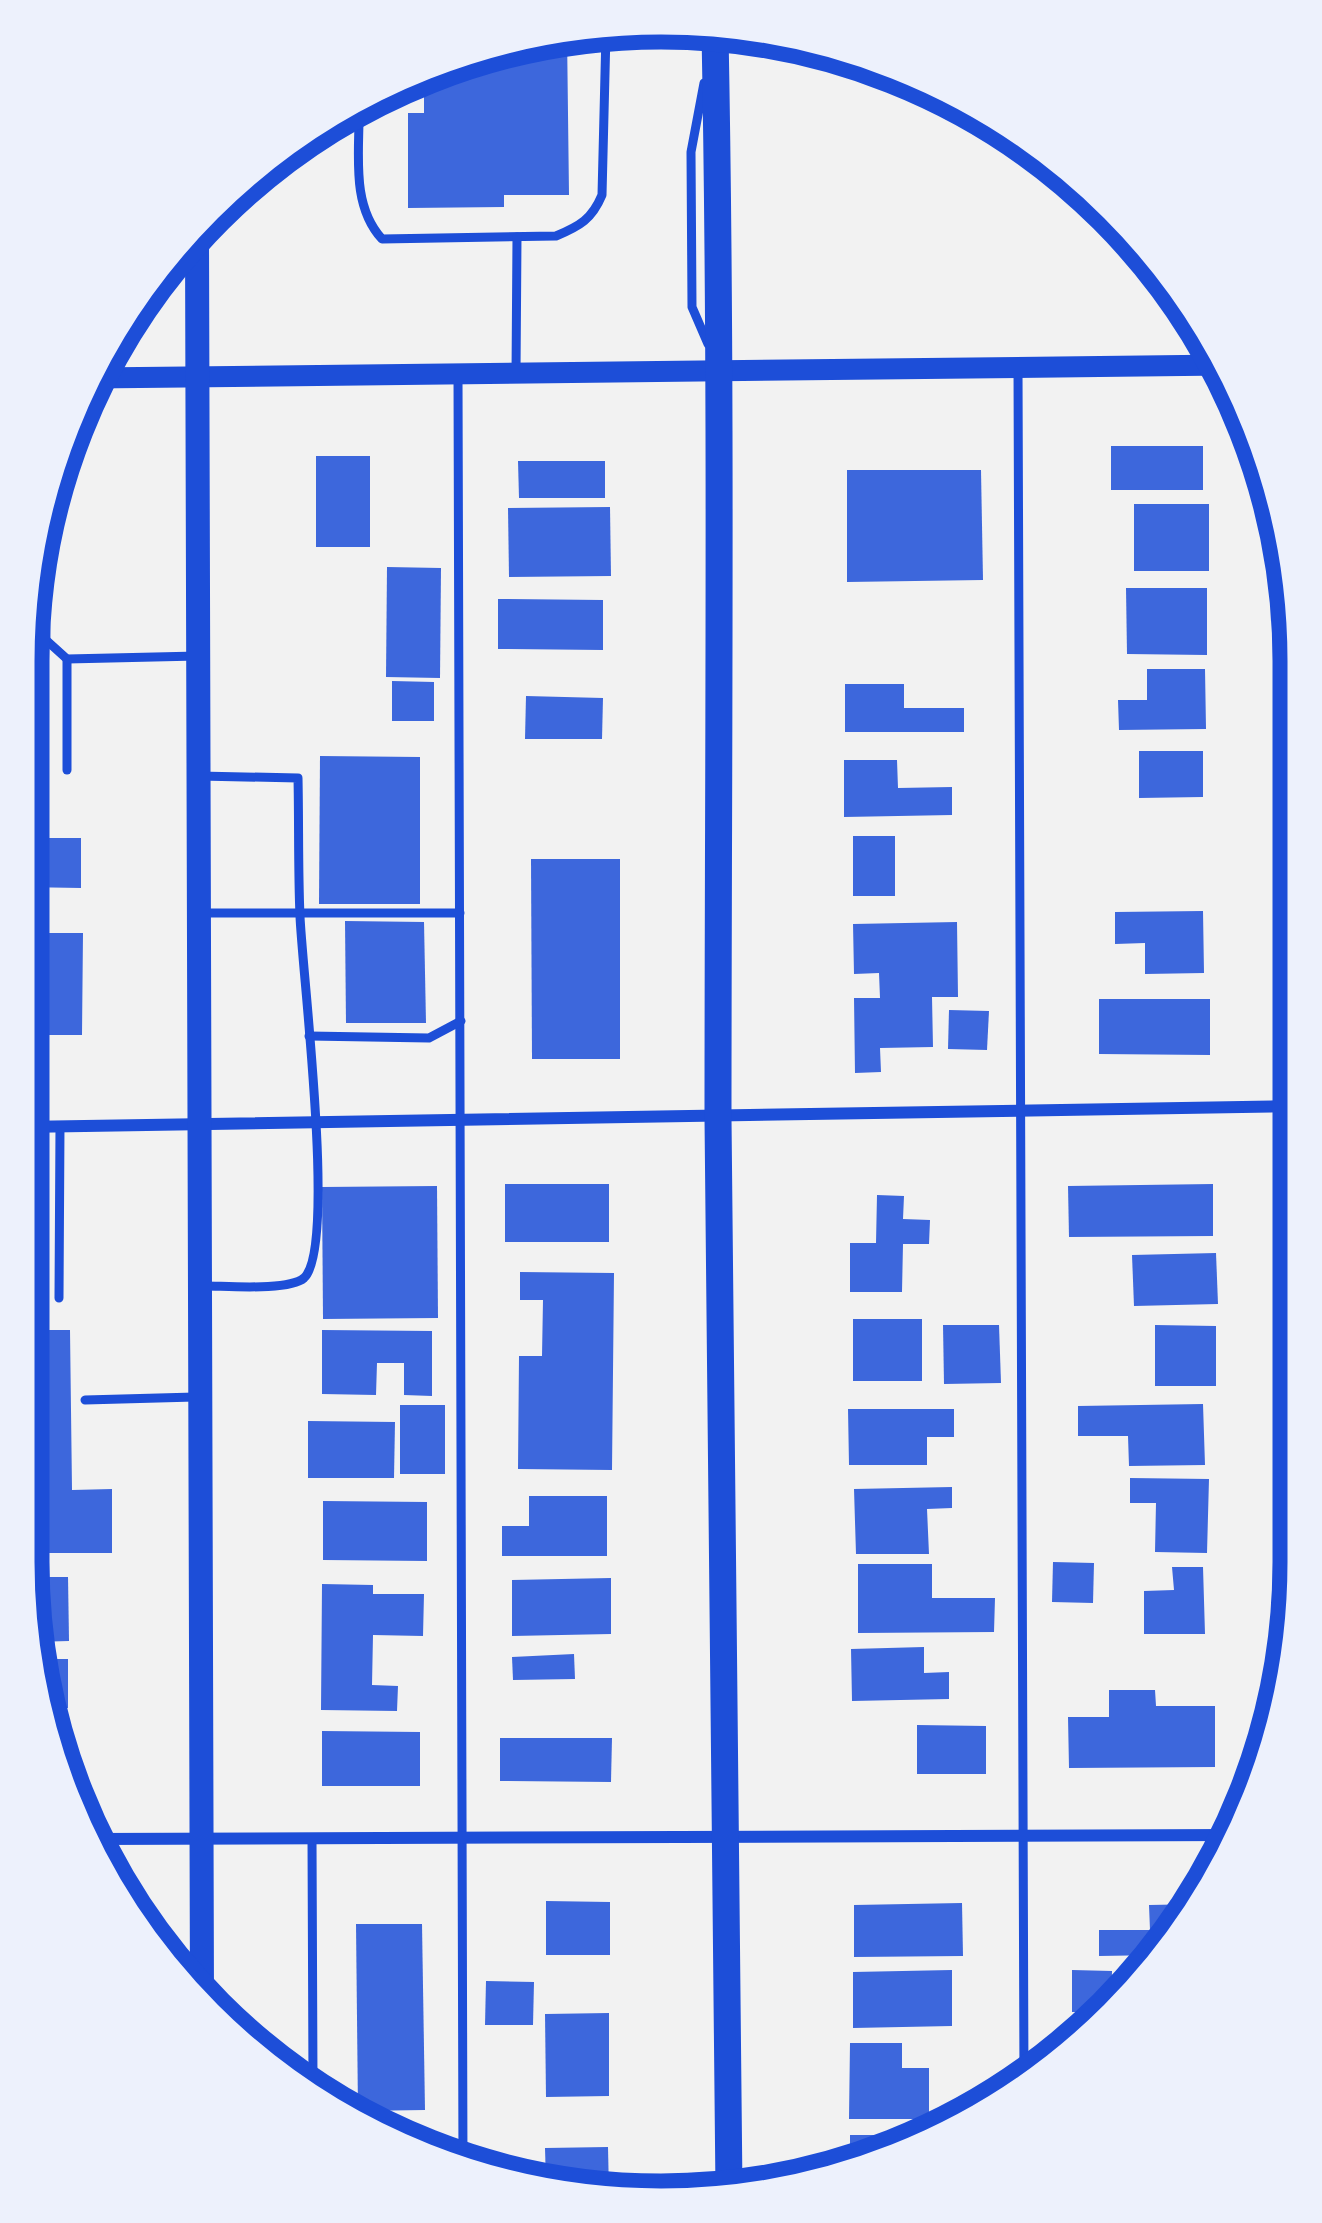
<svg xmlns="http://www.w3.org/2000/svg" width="1322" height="2223" font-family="'Open Sans',sans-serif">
	<rect width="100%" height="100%" fill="#f2f2f2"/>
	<g fill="#3d67dc">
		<polygon points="537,33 567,33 569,195 504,195 504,207 408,208 408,113 424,113 424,80"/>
		<rect x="1111" y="446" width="92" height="44"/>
		<rect x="316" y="456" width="54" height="91"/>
		<polygon points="518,461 605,461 605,498 519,498"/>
		<polygon points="847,470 981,470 983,580 847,582"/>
		<rect x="1134" y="504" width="75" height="67"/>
		<polygon points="610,507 611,576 509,577 508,508"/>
		<polygon points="387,567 441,568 440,678 386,677"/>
		<polygon points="1126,588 1207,588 1207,655 1127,654"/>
		<polygon points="498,599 603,600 603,650 498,649"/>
		<polygon points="1147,669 1205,669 1206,729 1119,730 1118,700 1147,700"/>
		<polygon points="392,681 434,682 434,721 392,721"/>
		<polygon points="845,684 904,684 904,708 964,708 964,732 845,732"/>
		<polygon points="526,696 603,698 602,739 525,739"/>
		<polygon points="1139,751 1203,751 1203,797 1139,798"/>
		<polygon points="320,756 420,757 420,904 319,904"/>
		<polygon points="844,760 897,760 898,788 952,787 952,815 844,817"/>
		<rect x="853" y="836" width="42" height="60"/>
		<polygon points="22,838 81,838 81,888 22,887"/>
		<polygon points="531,859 620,859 620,1059 532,1059"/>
		<polygon points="1203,911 1204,973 1145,974 1145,943 1115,944 1115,912"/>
		<polygon points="345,921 424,922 426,1023 346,1023"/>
		<polygon points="957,922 958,997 932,997 933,1047 880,1048 881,1072 855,1073 854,998 880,998 879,973 854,974 853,924"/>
		<polygon points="22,933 83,933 82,1035 33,1035 33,984 22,984"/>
		<polygon points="1099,999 1210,999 1210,1055 1099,1054"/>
		<polygon points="949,1010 989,1011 987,1050 948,1049"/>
		<rect x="505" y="1184" width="104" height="58"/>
		<polygon points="1213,1184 1213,1236 1069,1237 1068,1186"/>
		<polygon points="437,1186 438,1318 323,1319 322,1187"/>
		<polygon points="877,1195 904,1196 903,1219 930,1220 929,1244 903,1244 902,1292 850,1292 850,1243 876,1243"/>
		<polygon points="1216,1253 1218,1304 1134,1306 1132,1255"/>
		<polygon points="520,1272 614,1273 612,1470 518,1469 519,1356 542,1356 543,1300 520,1300"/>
		<rect x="853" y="1319" width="69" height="62"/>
		<polygon points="943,1325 999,1325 1001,1383 944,1384"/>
		<polygon points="1155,1325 1216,1326 1216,1386 1155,1386"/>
		<polygon points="21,1330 70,1330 72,1490 112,1489 112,1553 21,1553"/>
		<polygon points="322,1330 432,1331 432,1396 404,1395 404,1363 377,1363 376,1395 322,1394"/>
		<polygon points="1203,1404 1205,1465 1129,1466 1128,1436 1078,1436 1078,1406"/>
		<rect x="400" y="1405" width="45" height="69"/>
		<polygon points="848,1409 954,1409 954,1437 927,1437 927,1465 849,1465"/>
		<polygon points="308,1421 395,1422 394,1478 308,1478"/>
		<polygon points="1130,1478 1209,1479 1207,1553 1155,1552 1156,1503 1130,1503"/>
		<polygon points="952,1487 952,1508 927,1509 929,1554 856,1554 854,1489"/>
		<polygon points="529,1496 607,1496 607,1556 502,1556 502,1526 529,1526"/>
		<polygon points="323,1501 427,1502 427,1561 323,1560"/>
		<polygon points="1053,1562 1094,1563 1093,1603 1052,1602"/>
		<polygon points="858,1564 932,1564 932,1598 995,1598 994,1632 858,1633"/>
		<polygon points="1172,1567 1203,1567 1205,1634 1144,1634 1144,1591 1174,1590"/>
		<polygon points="24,1577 68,1577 69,1641 34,1642"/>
		<polygon points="611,1578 611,1634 512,1636 512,1580"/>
		<polygon points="322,1584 373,1585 373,1594 424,1594 423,1636 373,1635 372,1685 398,1686 397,1711 321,1710"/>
		<polygon points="924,1647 924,1673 949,1672 949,1699 852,1701 851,1649"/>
		<polygon points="574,1654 575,1679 513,1680 512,1657"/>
		<polygon points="37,1659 68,1659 68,1708 45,1708"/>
		<polygon points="1109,1690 1155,1690 1156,1706 1215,1706 1215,1767 1069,1768 1068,1717 1109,1717"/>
		<polygon points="917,1725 986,1726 986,1774 917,1774"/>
		<polygon points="322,1731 420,1732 420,1786 322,1786"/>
		<polygon points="500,1738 612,1738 611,1782 500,1781"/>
		<polygon points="546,1901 610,1902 610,1955 546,1955"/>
		<polygon points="962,1903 963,1956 854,1957 854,1905"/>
		<polygon points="1200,1904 1193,1918 1159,1955 1099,1956 1099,1930 1150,1930 1149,1905"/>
		<polygon points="356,1924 422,1924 425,2110 358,2111"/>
		<polygon points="952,1970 952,2026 853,2028 853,1972"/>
		<polygon points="1072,1970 1112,1971 1111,2005 1105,2012 1072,2012"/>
		<polygon points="486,1981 534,1982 533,2025 485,2025"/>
		<polygon points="609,2013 609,2096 546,2097 545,2014"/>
		<polygon points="850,2043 902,2043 902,2068 929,2068 929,2119 849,2119"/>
		<polygon points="850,2135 928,2135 867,2168 850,2171"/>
		<polygon points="608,2147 609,2193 546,2183 545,2148"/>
	</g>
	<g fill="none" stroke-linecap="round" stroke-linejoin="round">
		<g stroke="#1d4ed8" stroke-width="9">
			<polyline points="704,83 691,152 692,307 708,344"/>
			<path d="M359,107C360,151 350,204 382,239L556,236C580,226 592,219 602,195L606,33"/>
			<polyline points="1018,368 1024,2084"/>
			<polyline points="516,374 517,237"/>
			<polyline points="458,375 463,2169"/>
			<polyline points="43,513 46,640"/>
			<polyline points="22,640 46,640 67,659 198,656"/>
			<polyline points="67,770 67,659"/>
			<path d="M199,776L298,778C299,824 298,870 300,916C302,972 337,1248 304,1278C289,1291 227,1286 205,1286"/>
			<polyline points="199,913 460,913"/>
			<polyline points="309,1036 429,1038 461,1021"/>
			<polyline points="59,1298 60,1126"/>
			<polyline points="85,1400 195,1397"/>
			<polyline points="60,1777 70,1777 70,1796"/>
			<polyline points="309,2090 313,2083 312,1838"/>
			<polyline points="418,2148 463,2147"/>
		</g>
		<g stroke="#1d4ed8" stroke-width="12">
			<polyline points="1295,592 1298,1614"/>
			<polyline points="22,1127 1300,1106"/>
			<polyline points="93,1839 1234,1835"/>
		</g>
		<polyline stroke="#1d4ed8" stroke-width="21" points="93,378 1225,365"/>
		<polyline stroke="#1d4ed8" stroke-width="24" points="197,237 202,2000"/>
		<path stroke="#1d4ed8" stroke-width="27" d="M715,33C722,395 718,756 718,1118C719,1475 722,1833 729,2191"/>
	</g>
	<path d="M0 0H1322V2223H0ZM661 42H661A619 619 0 0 1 1280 661V1562A619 619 0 0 1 661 2181H661A619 619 0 0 1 42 1562V661A619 619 0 0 1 661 42Z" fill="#edf1fc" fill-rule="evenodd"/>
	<path fill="none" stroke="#1d4ed8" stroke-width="15" d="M661 42H661A619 619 0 0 1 1280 661V1562A619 619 0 0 1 661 2181H661A619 619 0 0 1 42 1562V661A619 619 0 0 1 661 42Z"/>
</svg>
